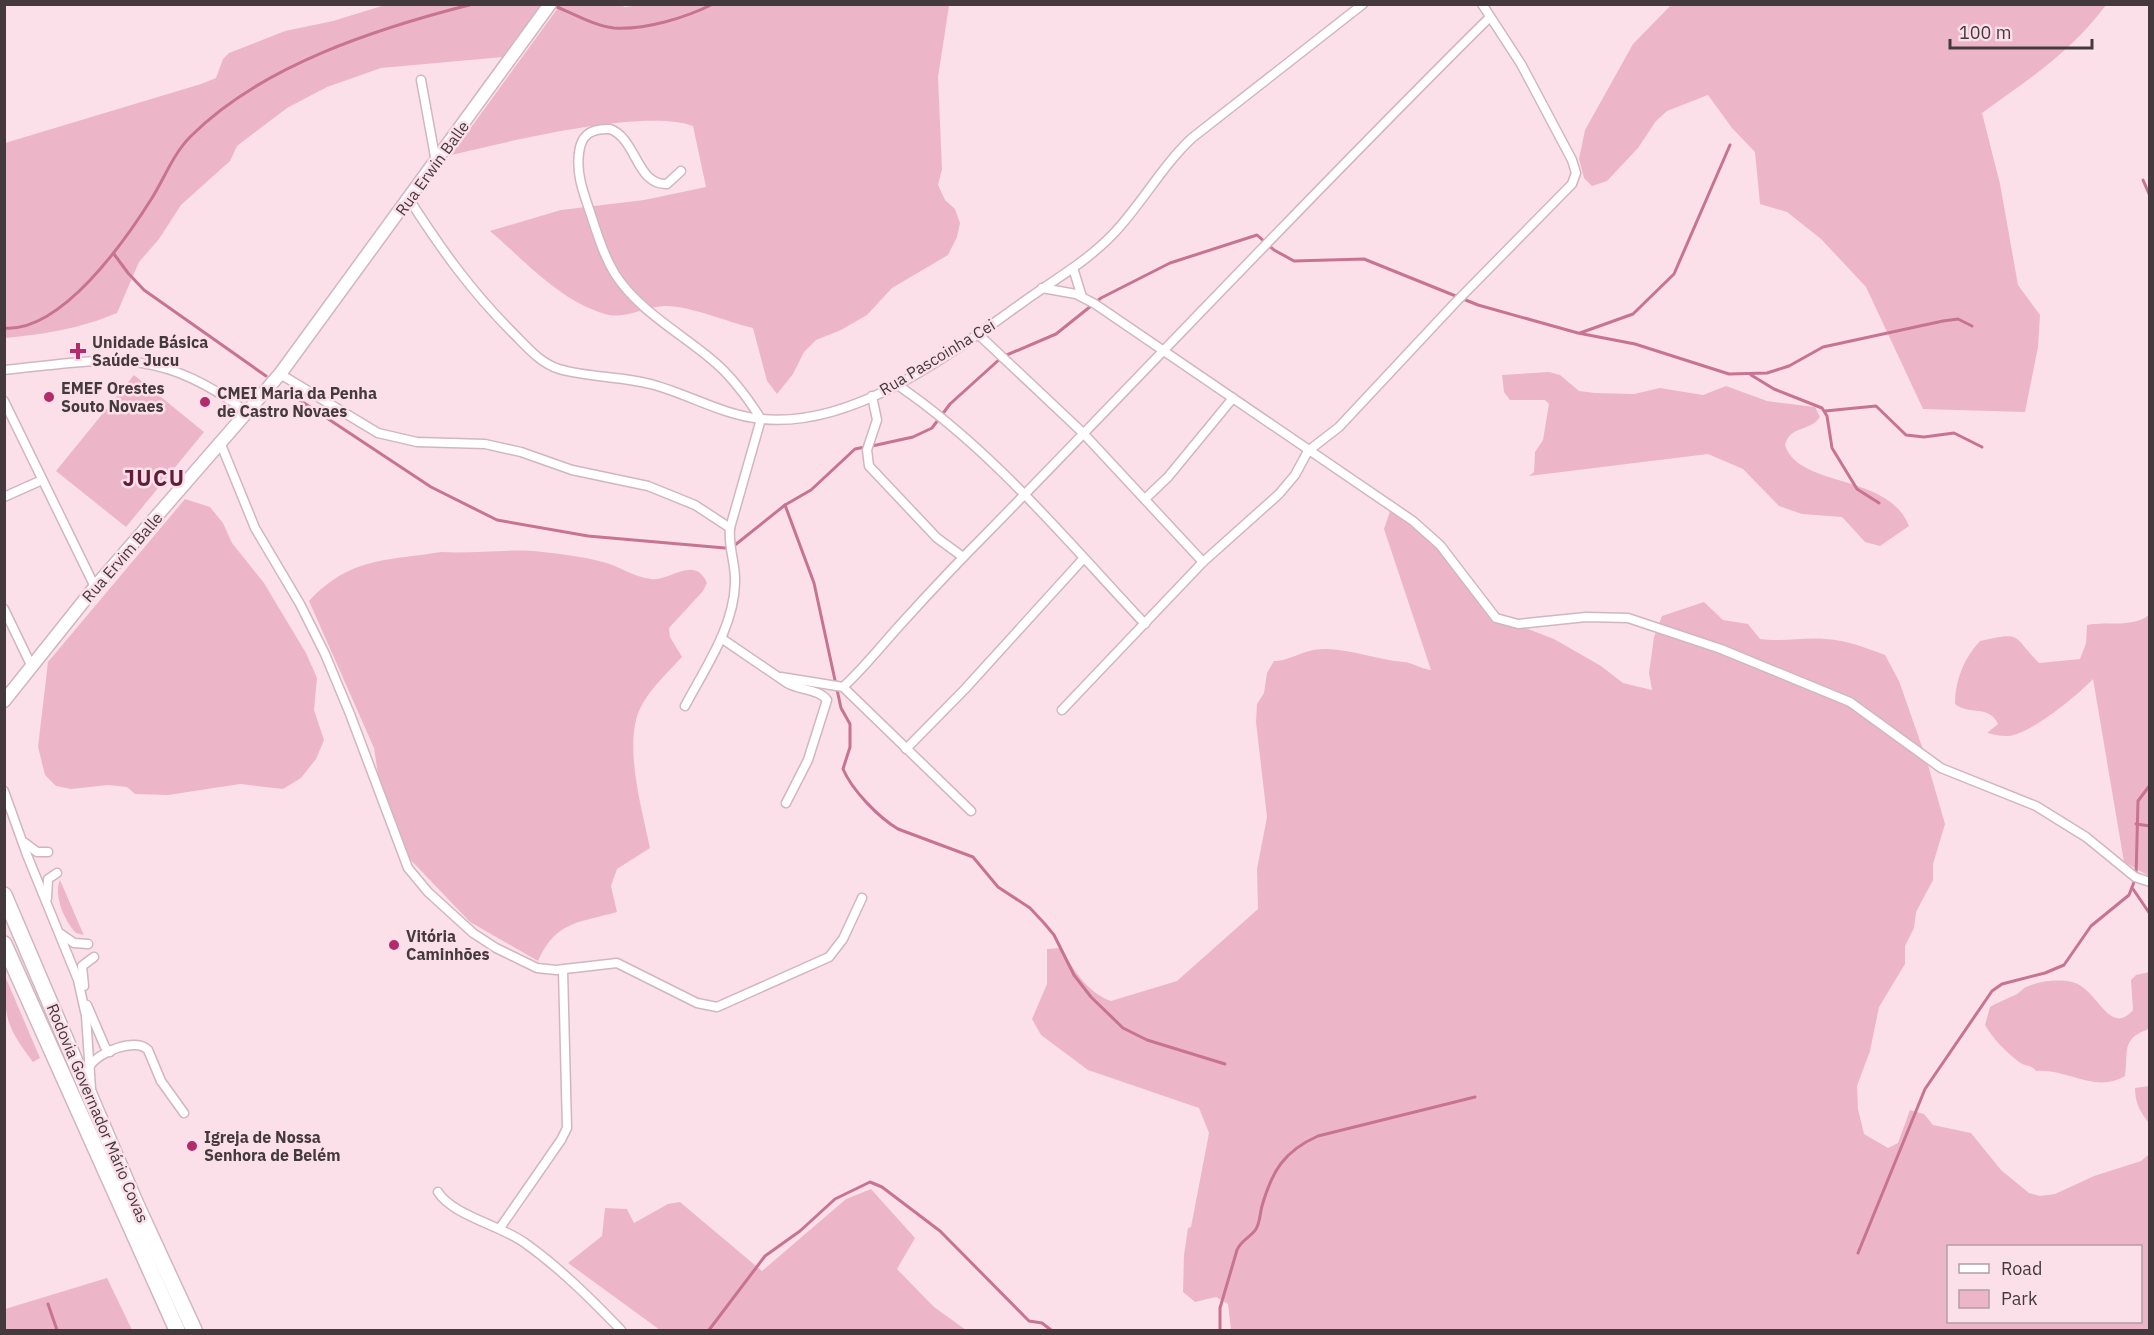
<svg xmlns="http://www.w3.org/2000/svg" width="2154" height="1335" font-family="'IBM Plex Sans',sans-serif">
	<rect width="100%" height="100%" fill="#fce0e9"/>
	<g fill="#edb6c8" fill-rule="evenodd">
		<path d="M617,4L625,7L647,4L991,5L949,6L938,77L942,169L938,185L945,200L955,209L960,223L957,237L948,255L892,288L867,315L841,330L816,340L804,352L793,374L777,394L767,381L753,328C727,322 688,305 664,306C645,307 623,320 605,314C560,301 525,261 490,231L561,210L644,200L706,187L693,126C644,108 506,142 451,155L560,5Z"/>
		<path d="M385,5H542L503,57L381,68L327,87L287,108L237,146L230,161L181,205L159,239L139,262L117,313C79,329 45,334 5,338V143L201,84L216,78L223,59L229,53L285,31L333,21Z"/>
		<path d="M1671,5H2106C2072,51 2028,80 1982,113L2000,184L2018,285L2040,315L2038,347L2025,412L1923,409L1866,287L1821,239L1787,212L1760,204L1755,152L1732,128L1708,95L1667,111L1656,121L1638,148L1607,181L1592,186L1584,178L1579,159L1585,130L1633,44Z"/>
		<path d="M1549,372L1560,375L1579,391L1595,393L1634,394L1660,388L1703,395L1726,386L1767,401L1815,407L1820,417C1810,432 1790,425 1785,445C1798,488 1889,473 1909,526L1880,546L1865,542L1842,517L1802,514L1779,506L1743,469L1708,454L1529,476L1534,472L1535,452L1543,440L1549,404L1545,400H1510L1504,392L1502,375Z"/>
		<polygon points="134,375 204,432 126,527 56,471"/>
		<polygon points="185,499 210,507 223,523 232,543 264,583 306,653 317,678 314,710 324,740 316,759 301,778 283,789 240,784 168,795 135,794 127,787 108,785 71,789 56,786 45,775 38,747 48,662"/>
		<path d="M1402,508L1444,546L1492,610L1510,622L1554,639L1601,666L1623,683L1652,690L1649,673L1654,637L1662,616L1704,602L1723,620L1748,624L1760,639C1785,642 1802,637 1826,639C1847,640 1866,648 1885,655L1899,681L1926,758L1945,824L1933,864V880L1916,912L1914,928L1905,946V964L1879,1007L1870,1051L1857,1086L1858,1109L1864,1134L1888,1148L1898,1143L1910,1110L1924,1114L1933,1125L1971,1133L2001,1170L2029,1193L2040,1196L2055,1194L2094,1176L2141,1161L2148,1155L2149,1149V1330H1231L1228,1304L1216,1297L1195,1302L1183,1292L1184,1255L1188,1228L1191,1227L1209,1133L1199,1108L1088,1070L1041,1035L1032,1019L1047,984V949L1060,948C1074,969 1086,992 1111,1001L1177,981L1258,909L1257,869L1267,817L1256,722L1257,704L1264,693L1267,673L1274,661C1291,661 1304,648 1327,649C1354,650 1379,660 1404,662C1413,663 1422,669 1431,670L1384,529L1390,511ZM1948,1246H2140V1322H1948Z"/>
		<path d="M441,552C475,554 510,548 543,552C563,554 584,557 603,562C619,566 633,577 651,579C669,582 695,554 707,583L703,591L669,628L670,637L682,657C669,671 653,686 643,703C621,738 642,809 650,848L617,869L611,886L617,912C578,923 556,921 538,961L470,922L406,855L379,781L374,748L309,601C350,557 386,561 441,552Z"/>
		<path d="M2149,615V876L2124,862L2093,679C2078,695 2029,736 2006,736C2000,736 1993,734 1987,733L1998,724C1989,704 1970,716 1955,704C1955,680 1964,658 1980,641C2024,631 2012,636 2039,663L2080,659L2086,643L2087,625C2108,621 2132,628 2149,615Z"/>
		<path d="M60,880L82,931L84,935L76,933C65,922 53,895 60,880Z"/>
		<path d="M2149,972V1029C2120,1039 2129,1051 2125,1076C2095,1094 2067,1068 2036,1071C2031,1064 2025,1067 2019,1062C2006,1052 1993,1039 1985,1025L1990,1007C1999,1002 2006,999 2015,995C2020,993 2022,989 2026,987C2039,981 2058,979 2072,982C2097,987 2109,1038 2133,1010L2131,980L2136,975Z"/>
		<path d="M5,976L40,1058L33,1062C7,1028 4,1018 5,976Z"/>
		<path d="M2149,1086H2150L2149,1123C2140,1112 2135,1103 2135,1088Z"/>
		<polygon points="871,1189 915,1238 897,1269 934,1307 966,1330 660,1330 568,1263 602,1236 605,1208 627,1209 634,1223 668,1204 680,1202 762,1271 846,1199"/>
		<polygon points="107,1278 132,1330 5,1330 5,1309"/>
	</g>
	<g fill="none" stroke-linecap="round" stroke-linejoin="round">
		<g stroke="#c77392" stroke-width="3">
			<path d="M557,7C574,14 595,26 614,28C645,30 685,18 713,4"/>
			<polyline points="2143,180 2150,196"/>
			<polyline points="114,254 128,273 144,290 266,376"/>
			<path d="M4,328C61,333 125,241 152,198C165,177 173,154 191,136C262,65 378,28 473,4"/>
			<polyline points="1580,333 1633,314 1674,274 1730,145"/>
			<polyline points="1751,375 1774,389 1822,408 1827,416 1832,448 1857,489 1879,503"/>
			<polyline points="289,393 431,487 497,520 588,536 725,548 735,545 785,505 811,490 855,449 865,447"/>
			<polyline points="1825,411 1876,406 1906,435 1924,437 1954,433 1982,447"/>
			<polyline points="872,446 913,437 932,428 950,404 1002,357 1056,334 1101,298 1170,263 1257,235 1274,250 1294,261 1364,259 1478,305 1578,333 1635,344 1729,374 1767,373 1789,366 1823,347 1943,321 1958,319 1972,326"/>
			<path d="M785,505L814,583L841,708L850,724V747L843,769C852,790 878,817 898,829L973,857L998,887L1030,908L1044,923L1054,935L1074,975L1091,997L1123,1028L1147,1040L1225,1064"/>
			<polyline points="2136,824 2150,826"/>
			<polyline points="2133,889 2150,914"/>
			<polyline points="1858,1253 1925,1089 1992,991 2002,984 2045,973 2064,965 2091,926 2129,895 2136,877 2138,801 2150,785"/>
			<polyline points="48,1304 57,1330"/>
			<polyline points="709,1330 765,1256 800,1231 835,1199 870,1182 882,1187 940,1231 1029,1321 1042,1323 1051,1330"/>
			<path d="M1220,1330V1308L1237,1250C1241,1240 1251,1237 1256,1229C1260,1223 1260,1213 1262,1206C1272,1171 1284,1151 1318,1136L1475,1097"/>
		</g>
		<defs>
			<g id="street">
				<polyline points="421,80 436,162"/>
				<path d="M681,171L667,184C636,185 637,139 610,129C592,128 581,134 579,153C576,175 584,194 591,215C598,236 604,256 615,274C638,310 679,332 711,359C731,375 747,397 761,419L730,528C728,549 736,563 735,583C734,627 705,668 685,706"/>
				<path d="M409,199C441,249 471,291 513,333C527,347 540,363 559,369C590,378 623,376 654,385C690,395 723,415 761,419C855,429 954,351 1026,300C1057,278 1089,260 1115,232C1143,202 1162,166 1192,138L1363,4"/>
				<polyline points="1073,268 1082,297"/>
				<polyline points="1042,288 1076,294 1095,304 1413,521 1440,545 1496,618 1518,624 1586,617 1628,618 1721,649 1850,702 1941,768 2036,806 2086,837 2135,877 2150,882"/>
				<polyline points="978,334 1083,433 1203,562"/>
				<path d="M4,370C110,359 156,345 247,412"/>
				<polyline points="280,374 378,433 417,442 485,444 521,452 572,470 648,486 695,505 730,528"/>
				<path d="M896,384C991,448 1067,541 1145,624"/>
				<polyline points="872,396 877,420 867,450 869,466 937,538 963,557"/>
				<polyline points="4,401 95,587"/>
				<polyline points="220,442 255,528 300,604 325,654 350,714 408,868 428,892 473,933 496,948 537,968 556,970 617,963 697,1003 717,1007 829,957 843,939 862,898"/>
				<polyline points="4,497 42,480"/>
				<polyline points="1146,498 1168,477 1233,398"/>
				<polyline points="4,609 31,665"/>
				<path d="M721,638L787,683C799,690 819,689 827,700L808,760L786,803"/>
				<polyline points="781,677 843,687"/>
				<polyline points="1062,710 1203,562 1279,494 1295,475 1308,451 1339,427 1455,303 1572,184 1576,173 1572,160 1521,64 1482,4"/>
				<polyline points="906,749 965,689 1083,559"/>
				<polyline points="4,791 27,855 78,980 86,1016 91,1089"/>
				<path d="M971,811L843,687C863,669 881,646 900,625C929,593 959,561 990,530C1157,359 1320,185 1490,17"/>
				<polyline points="25,843 37,852 48,852"/>
				<polyline points="47,898 48,879 57,873"/>
				<polyline points="61,934 74,943 88,944"/>
				<polyline points="84,986 82,966 94,957"/>
				<polyline points="87,1005 105,1047 110,1052"/>
				<path d="M90,1066C98,1052 136,1037 148,1050L161,1081L184,1113"/>
				<path d="M438,1192C452,1215 502,1226 525,1243C560,1268 591,1299 621,1330"/>
				<polyline points="500,1228 561,1140 567,1128 563,970"/>
			</g>
			<polyline id="secondary" points="4,701 95,587 280,374 550,4"/>
			<g id="highway">
				<polyline points="4,895 135,1202 194,1330"/>
				<polyline points="4,944 177,1330"/>
			</g>
		</defs>
		<use href="#street" stroke="#d1b6bf" stroke-width="11"/>
		<use href="#secondary" stroke="#d1b6bf" stroke-width="15"/>
		<use href="#highway" stroke="#d1b6bf" stroke-width="18"/>
		<use href="#street" stroke="#fff" stroke-width="8"/>
		<use href="#secondary" stroke="#fff" stroke-width="12"/>
		<use href="#highway" stroke="#fff" stroke-width="15"/>
	</g>
	<g fill="#b32b6b" stroke="#fce0e9" stroke-width="2">
		<path d="M75 342h6v6h6v6h-6v6h-6v-6h-6v-6h6z"/>
		<circle cx="49" cy="397" r="6"/>
		<circle cx="205" cy="402" r="6"/>
		<circle cx="394" cy="945" r="6"/>
		<circle cx="192" cy="1146" r="6"/>
	</g>
	<g text-anchor="middle" stroke-width="5" stroke-linejoin="round" paint-order="stroke">
		<g font-size="16" fill="#443a3d" stroke="#fce0e9">
			<text transform="translate(432 168) rotate(-54)" y="6">Rua Erwin Balle</text>
			<text transform="translate(937 357) rotate(-31)" y="6">Rua Pascoinha Cei</text>
			<text transform="translate(122 557) rotate(-49)" y="6">Rua Ervim Balle</text>
			<text transform="translate(98 1113) rotate(67)" y="6">Rodovia Governador Mário Covas</text>
		</g>
		<g font-size="16" font-weight="bold" fill="#443a3d" stroke="#fce0e9" text-anchor="start">
			<text x="92" y="348">Unidade Básica<tspan x="92" dy="18">Saúde Jucu</tspan></text>
			<text x="61" y="394">EMEF Orestes<tspan x="61" dy="18">Souto Novaes</tspan></text>
			<text x="217" y="399">CMEI Maria da Penha<tspan x="217" dy="18">de Castro Novaes</tspan></text>
			<text x="406" y="942">Vitória<tspan x="406" dy="18">Caminhões</tspan></text>
			<text x="204" y="1143">Igreja de Nossa<tspan x="204" dy="18">Senhora de Belém</tspan></text>
		</g>
		<g font-size="22" font-weight="bold" letter-spacing="1.5" fill="#5f1d3a" stroke="#fce0e9">
			<text x="154" y="486">JUCU</text>
		</g>
	</g>
	<rect width="2154" height="1335" fill="none" stroke="#443a3d" stroke-width="12"/>
	<rect x="1947" y="1245" width="195" height="78" fill="#fce0e9" stroke="#b29ea4" stroke-width="1.5"/>
	<rect x="1959" y="1264" width="30" height="9" fill="#ffffff" stroke="#b29ea4" stroke-width="1.5"/>
	<text x="2001" y="1275" font-size="18" fill="#443a3d">Road</text>
	<rect x="1959" y="1290" width="30" height="18" fill="#edb6c8" stroke="#b29ea4" stroke-width="1.5"/>
	<text x="2001" y="1305" font-size="18" fill="#443a3d">Park</text>
	<path d="M1950 39v9h142v-9" fill="none" stroke="#443a3d" stroke-width="3"/>
	<text x="1959" y="39" font-size="18" fill="#443a3d" stroke="#fce0e9" stroke-width="4.5" paint-order="stroke">100 m</text>
</svg>
